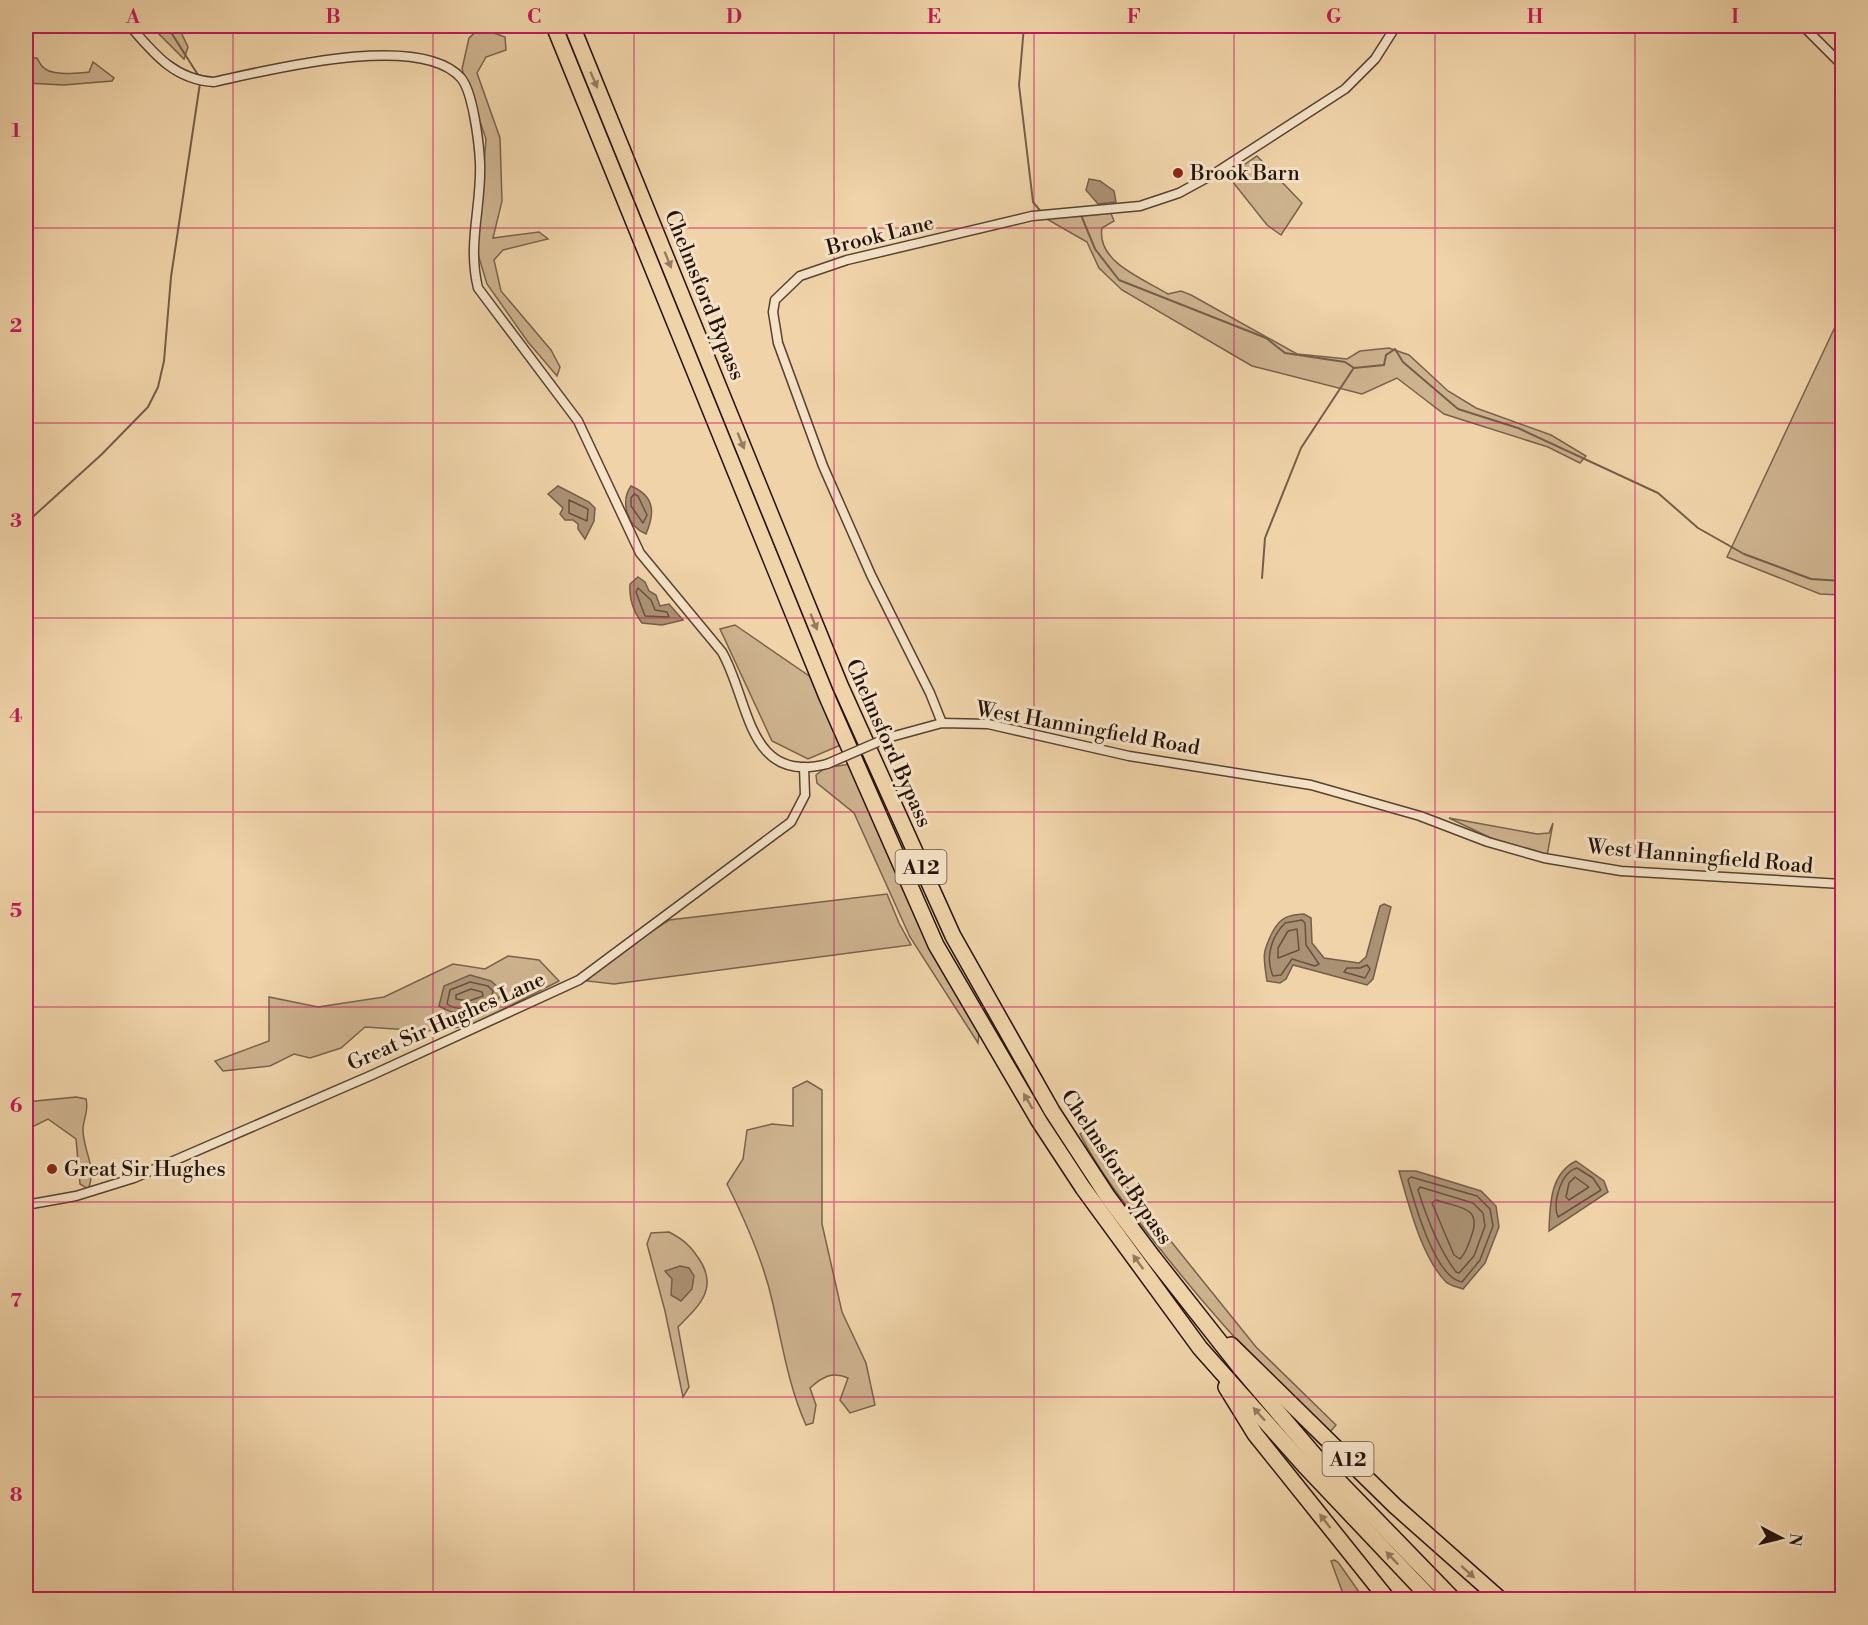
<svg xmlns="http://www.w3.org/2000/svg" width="1868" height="1625" font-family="'Libre Bodoni',serif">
	<rect width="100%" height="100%" fill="#f0d3a9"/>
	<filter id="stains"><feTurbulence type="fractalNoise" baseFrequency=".00333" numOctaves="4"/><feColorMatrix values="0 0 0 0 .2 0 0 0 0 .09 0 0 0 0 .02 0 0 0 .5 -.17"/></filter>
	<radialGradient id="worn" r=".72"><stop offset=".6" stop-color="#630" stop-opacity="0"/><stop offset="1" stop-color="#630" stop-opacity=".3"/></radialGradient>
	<g fill="#cdb28e" stroke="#79624c" stroke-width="1.5">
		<polygon points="151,26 178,26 188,47 184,59"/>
		<polygon points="480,28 505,37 506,50 486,57 477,73 500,138 502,201 493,238 539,232 548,239 503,250 494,260 501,291 551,350 560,367 557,376 528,342 487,284 477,251 486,139 462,69 469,38"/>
		<path d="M26,58H37C39,61 40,64 42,66C50,77 77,73 89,72L93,62L114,78L112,81L64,85L26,83Z"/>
		<polygon points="1257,156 1302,203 1281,235 1267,225 1228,176"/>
		<path d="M1110,211L1114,221L1102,228C1096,262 1144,279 1168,294L1181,291L1191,295L1297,354L1347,359L1360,351L1389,348L1409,355L1448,391L1476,408L1551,435L1586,456L1580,463L1548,447L1444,414L1397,378L1362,394L1252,366L1122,290L1099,268L1087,242L1045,218Z"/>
		<polygon points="1842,312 1842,595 1820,594 1727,557"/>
		<polygon points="735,625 815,680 843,744 808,759 772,741 720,629"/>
		<polygon points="850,764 979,1031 978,1043 910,937 854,813 817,783 816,775 825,768"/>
		<polygon points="1449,818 1537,834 1549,833 1553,823 1547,856 1493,839"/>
		<polygon points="887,894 899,923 911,945 614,984 587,981 603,963 669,920"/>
		<polygon points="508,956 539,960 559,981 470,1026 426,1031 365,1027 341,1048 310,1058 294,1054 270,1066 223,1071 215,1061 269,1041 269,997 318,1007 384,997 453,964 485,969"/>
		<path d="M807,1081L822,1090V1224L842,1312L866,1363L875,1405L850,1413L840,1400L848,1378C832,1371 822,1377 810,1388L816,1405L813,1423L806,1425C788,1385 782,1342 772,1300C763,1260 745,1220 727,1184L743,1159L747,1130L772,1124L793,1126V1088Z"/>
		<path d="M76,1097L86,1099C89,1109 84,1117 83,1128C82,1149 98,1168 88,1189L80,1184L76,1139L48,1119L30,1128L26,1135V1102Z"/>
		<path d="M1083,1132L1256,1347L1336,1425L1329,1433C1264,1373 1204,1306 1150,1236C1124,1203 1099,1171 1080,1134Z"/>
		<path d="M669,1232C682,1239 689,1244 697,1256C720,1287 700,1305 678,1327L689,1387L683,1397L665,1311L647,1244L651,1233Z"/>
		<polygon points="1334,1560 1338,1562 1364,1599 1345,1599 1331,1561"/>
	</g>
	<g fill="#ab9173" stroke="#755e49" stroke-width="1.5">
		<polygon points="1089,179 1100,181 1114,191 1116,202 1098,204 1086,190"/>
		<polygon points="558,486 589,502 595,508 594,521 585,539 578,529 578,524 573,520 565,520 560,514 563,508 548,494"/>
		<path d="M631,486C655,496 655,513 646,534C627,526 620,502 631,486Z"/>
		<path d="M638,577L645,582L649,591L656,595L660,606L669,604L683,620L662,625L642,623C633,611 629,598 630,584Z"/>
		<path d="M1384,904L1391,907L1373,979L1367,985L1293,965L1286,979L1280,983L1267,981C1263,955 1262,953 1273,931C1281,917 1288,915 1304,914L1311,918L1312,943L1324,958L1359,963L1366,957L1380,906Z"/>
		<path d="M470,975L491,981L502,991L495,1006C476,1017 457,1017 439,1006L444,986Z"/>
		<path d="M1576,1161L1604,1181L1608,1192L1549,1231C1550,1204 1550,1174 1576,1161Z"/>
		<path d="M1399,1171H1416L1481,1191L1496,1206L1499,1227L1485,1263L1463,1289C1458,1287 1450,1286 1446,1282C1421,1256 1409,1205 1399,1171Z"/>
		<polygon points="680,1266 689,1268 694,1276 692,1289 681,1301 671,1295 672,1279 665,1271"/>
	</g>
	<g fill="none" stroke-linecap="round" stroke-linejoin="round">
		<g stroke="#68523e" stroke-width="1.5">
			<polygon points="634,494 638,496 647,515 643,523 631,506 631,498"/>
			<polygon points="569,500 588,509 587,521 569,513"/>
			<polygon points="638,588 651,600 655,610 667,612 669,617 645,616 636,592"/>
			<path d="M1302,920L1305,923L1306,945L1319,964L1315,966L1292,959L1281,975L1273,976C1265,958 1271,937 1285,923Z"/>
			<polygon points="1297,929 1299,950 1278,958 1278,948 1288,931"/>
			<polygon points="1367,965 1370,969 1365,978 1344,972 1347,968 1360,968"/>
			<path d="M470,982L488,986L493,991L490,1002C478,1009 459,1012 447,1004L450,990Z"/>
			<polygon points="471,989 482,992 483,996 469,1001 456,999 456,995"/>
			<path d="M1577,1168L1593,1178L1601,1190L1558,1217C1552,1203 1561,1172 1577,1168Z"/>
			<path d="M1411,1177L1477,1196L1490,1209L1493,1226L1480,1260L1462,1282C1435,1278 1415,1204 1408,1180Z"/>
			<polygon points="1575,1177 1589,1187 1569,1200 1566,1197 1569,1183"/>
			<path d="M1420,1187L1473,1203L1483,1213L1485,1226L1474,1256L1459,1273L1456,1272C1438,1248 1427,1219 1418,1190Z"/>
			<path d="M1436,1200C1459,1208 1483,1206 1471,1237C1468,1246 1466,1252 1460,1259L1454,1255L1432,1203Z"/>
		</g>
		<g stroke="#755e49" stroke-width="2">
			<polyline points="167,26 200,78"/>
			<polyline points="1024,26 1019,85 1033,202 1042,213"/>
			<polyline points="1081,215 1095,249 1119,280 1266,338 1285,353 1345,362 1354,368 1384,365 1386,355 1395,349 1403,362 1458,409 1518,428 1658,493 1698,528 1744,554 1811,579 1842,581"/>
			<polyline points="26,523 101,455 148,407 158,387 164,361 171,277 200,83"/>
			<polyline points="1262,578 1265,538 1301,448 1353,369"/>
		</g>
		<defs>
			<g id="street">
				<path d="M130,26C154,54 175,80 214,82C269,70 420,31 461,78C473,92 479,143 480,162C482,206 467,243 478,288L578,421L640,553L722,652C750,701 747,785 827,764"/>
				<polyline points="1803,26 1842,65"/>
				<polyline points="942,723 930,693 871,575 823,466 778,343 773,312 775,300 800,276 847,260 1032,216 1140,206 1179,193 1212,175 1345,89 1375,59 1396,26"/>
				<polyline points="887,738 942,723 988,724 1129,756 1311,785 1420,816 1488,842 1544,858 1621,871 1842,884"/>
				<polyline points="26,1205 76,1196 134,1178 372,1075 579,980 791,822 805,795 804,767"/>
			</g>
			<g id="highway">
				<polyline points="554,26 827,697 936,945 1039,1121 1083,1188 1200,1348 1305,1466 1432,1600"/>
				<polyline points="572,26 840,685 953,936 1052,1111 1108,1197 1153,1257 1242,1370 1323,1465 1454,1600"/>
				<polyline points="1231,1345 1395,1506 1501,1600"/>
				<polyline points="1226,1387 1255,1434 1388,1600"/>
			</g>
		</defs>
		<use href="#street" stroke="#584231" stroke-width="11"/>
		<use href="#highway" stroke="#251209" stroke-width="18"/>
		<use href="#street" stroke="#f5e2c7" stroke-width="8"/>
		<use href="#highway" stroke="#f0d3a9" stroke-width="15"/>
		<defs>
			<polyline id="street-bridge" points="827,764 887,738"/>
		</defs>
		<use href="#street-bridge" stroke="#584231" stroke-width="11" stroke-linecap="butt"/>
		<use href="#street-bridge" stroke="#f5e2c7" stroke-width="8"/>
	</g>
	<defs><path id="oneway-solid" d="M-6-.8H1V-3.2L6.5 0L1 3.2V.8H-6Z" transform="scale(1.5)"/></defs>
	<g fill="#957c61">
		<use href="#oneway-solid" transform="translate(594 80) rotate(67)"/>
		<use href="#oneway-solid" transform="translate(668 260) rotate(68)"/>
		<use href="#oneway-solid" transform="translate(741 441) rotate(68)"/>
		<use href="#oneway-solid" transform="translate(814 622) rotate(68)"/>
		<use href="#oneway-solid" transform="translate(1028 1101) rotate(-120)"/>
		<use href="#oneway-solid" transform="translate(1138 1262) rotate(-126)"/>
		<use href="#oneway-solid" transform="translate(1259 1414) rotate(-132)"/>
		<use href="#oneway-solid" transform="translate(1325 1521) rotate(-128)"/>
		<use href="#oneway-solid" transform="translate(1392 1558) rotate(-134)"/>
		<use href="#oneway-solid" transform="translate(1468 1572) rotate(42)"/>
	</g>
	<path fill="none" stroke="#c2185b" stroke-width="1.5" stroke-opacity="0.55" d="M233,26V1600M433,26V1600M634,26V1600M834,26V1600M1034,26V1600M1234,26V1600M1435,26V1600M1635,26V1600M26,228H1842M26,423H1842M26,618H1842M26,812H1842M26,1007H1842M26,1202H1842M26,1397H1842"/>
	<g fill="#8f2418" stroke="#f5e2c7" stroke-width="2">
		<circle cx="1178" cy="173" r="6"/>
		<circle cx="52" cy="1169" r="6"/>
	</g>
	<g text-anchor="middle" stroke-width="6" stroke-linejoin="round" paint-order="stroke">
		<g fill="#f5e2c7" stroke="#635042" stroke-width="1.5">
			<rect x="895.5" y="850" width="51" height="34" rx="4.5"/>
			<rect x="1322.5" y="1442" width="51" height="34" rx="4.5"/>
		</g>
		<g font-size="20" font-weight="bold" fill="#251209">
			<text x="921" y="874">A12</text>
			<text x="1348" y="1466">A12</text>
		</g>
		<g font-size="21" fill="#251209" stroke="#f5e2c7" text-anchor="start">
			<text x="1190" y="180">Brook Barn</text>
			<text x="64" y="1176">Great Sir Hughes</text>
		</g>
		<g font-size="21" fill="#251209" stroke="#f5e2c7">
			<text transform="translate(880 235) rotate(-14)" y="7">Brook Lane</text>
			<text transform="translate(705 295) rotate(68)" y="7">Chelmsford Bypass</text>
			<text transform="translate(1088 728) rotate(10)" y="7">West Hanningfield Road</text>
			<text transform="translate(889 743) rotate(66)" y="7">Chelmsford Bypass</text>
			<text transform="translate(1700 856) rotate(5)" y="7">West Hanningfield Road</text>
			<text transform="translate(446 1021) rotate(-24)" y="7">Great Sir Hughes Lane</text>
			<text transform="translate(1117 1167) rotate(56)" y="7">Chelmsford Bypass</text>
		</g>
	</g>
	<rect width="1868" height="1625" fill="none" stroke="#f0d3a9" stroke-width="66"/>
	<g transform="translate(1781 1538) rotate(97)" stroke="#f5e2c7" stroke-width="4.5" paint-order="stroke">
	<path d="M0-4.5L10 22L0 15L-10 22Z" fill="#251209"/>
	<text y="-9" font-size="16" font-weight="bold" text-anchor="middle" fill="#251209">N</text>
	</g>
	<rect x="33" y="33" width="1802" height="1559" fill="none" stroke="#c2185b" stroke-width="2"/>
	<g font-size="20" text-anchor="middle" font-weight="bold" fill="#c2185b">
		<text x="133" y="23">A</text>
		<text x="333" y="23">B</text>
		<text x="534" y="23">C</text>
		<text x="734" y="23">D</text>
		<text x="934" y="23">E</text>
		<text x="1134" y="23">F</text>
		<text x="1334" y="23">G</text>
		<text x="1535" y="23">H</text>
		<text x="1735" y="23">I</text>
		<text x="16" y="137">1</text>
		<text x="16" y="332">2</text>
		<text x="16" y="527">3</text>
		<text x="16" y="722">4</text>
		<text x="16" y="917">5</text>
		<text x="16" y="1112">6</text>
		<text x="16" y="1307">7</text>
		<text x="16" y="1501">8</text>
	</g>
	<rect width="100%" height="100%" filter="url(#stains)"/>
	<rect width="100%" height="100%" fill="url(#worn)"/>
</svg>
